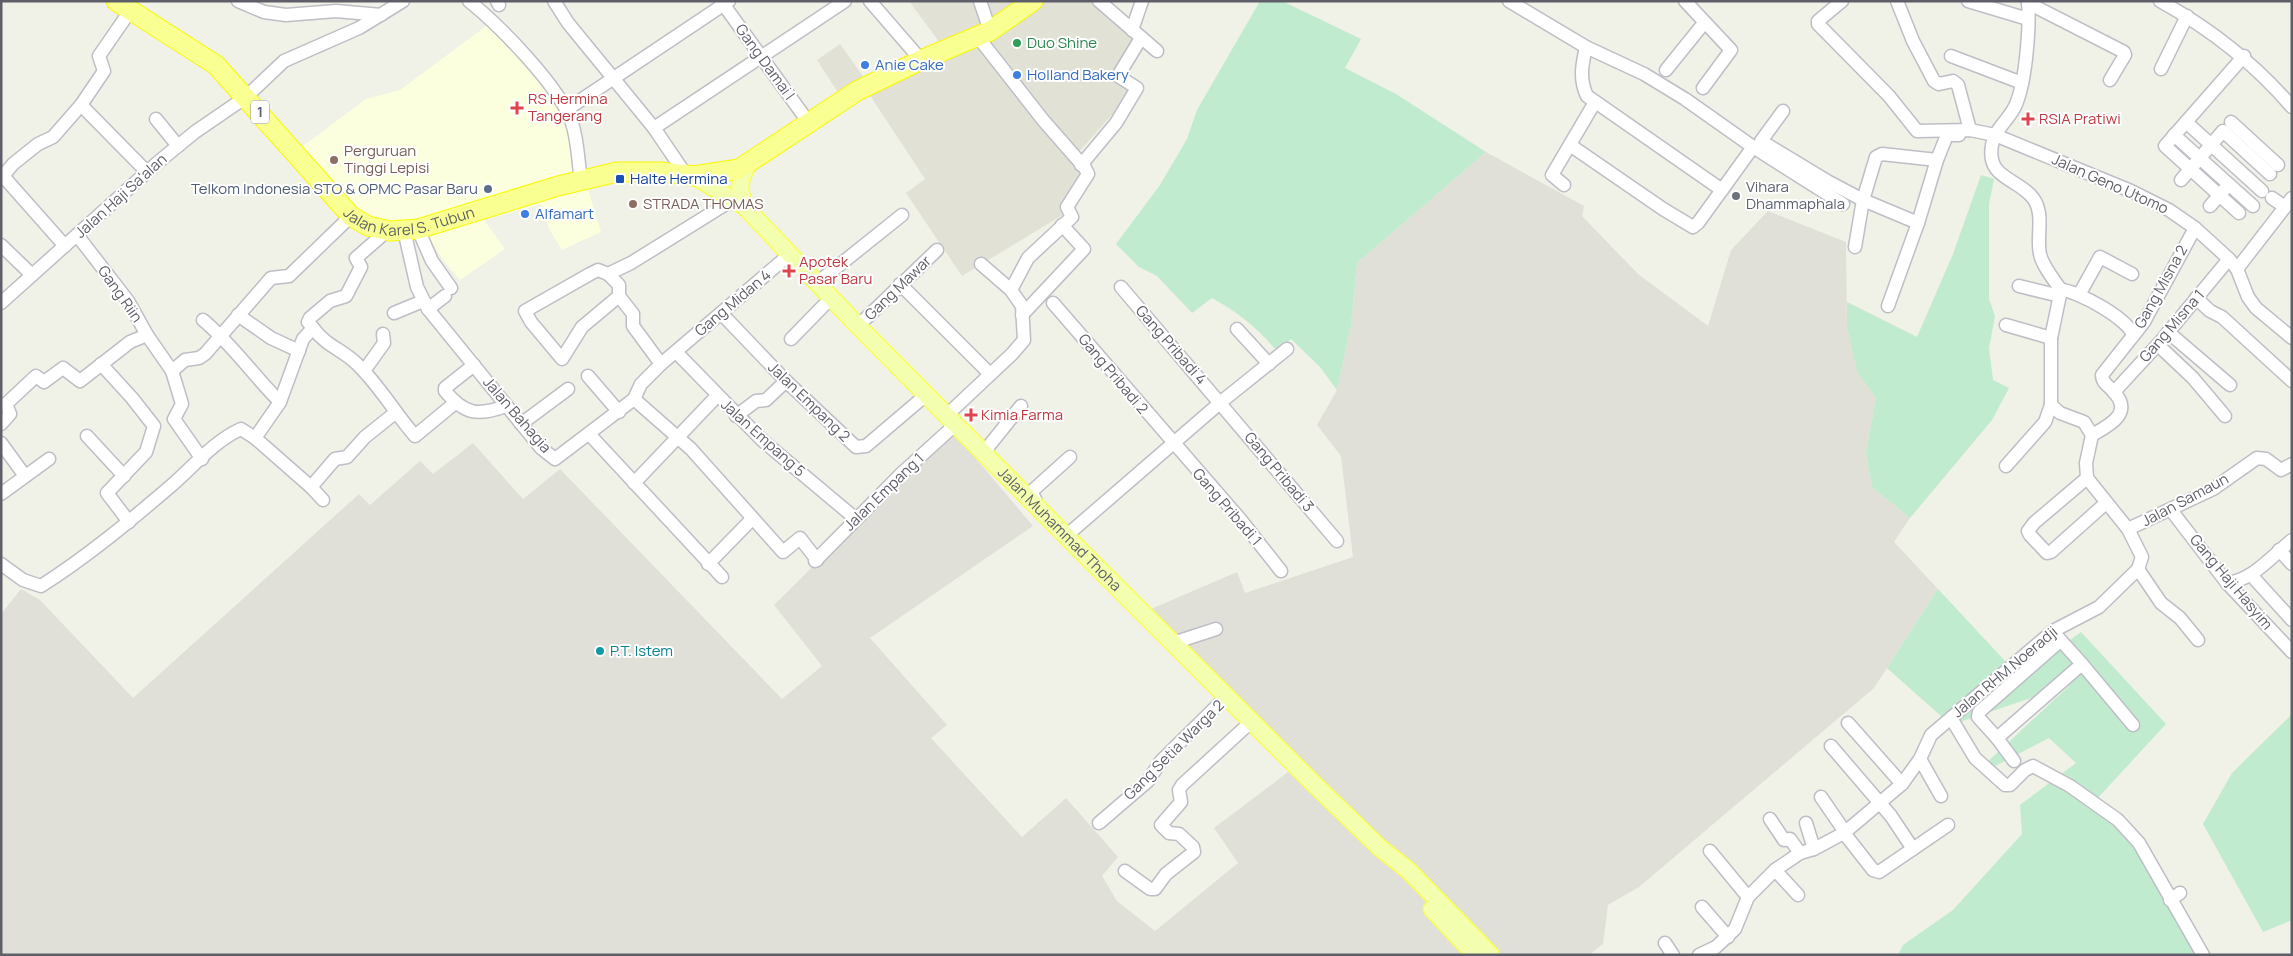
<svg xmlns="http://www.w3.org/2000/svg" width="2293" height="956" font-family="Manrope,sans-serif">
	<rect width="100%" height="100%" fill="#f0f1e7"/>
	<polygon fill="#fcffde" points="493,21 570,111 584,176 601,232 562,250 549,229 541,204 484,220 505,249 460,280 442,259 417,218 401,222 364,219 299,149 366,99 400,90"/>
	<polygon fill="#e0e0d9" points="1486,152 1584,206 1582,216 1638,274 1708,326 1731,250 1768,211 1846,242 1847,327 1857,372 1876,398 1866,453 1872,487 1910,518 1894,542 1938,589 1874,688 1639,887 1608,905 1603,944 1589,955 1,955 1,614 21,589 40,600 133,698 359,494 370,505 420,461 433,474 473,443 523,499 560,469 782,699 822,666 774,605 951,429 1033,526 870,638 947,725 931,738 1022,837 1066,798 1118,857 1102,876 1117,901 1155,931 1238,863 1214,828 1303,761 1151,609 1237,572 1245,593 1353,557 1341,456 1317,425 1337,390 1351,325 1357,263"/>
	<polygon fill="#e1e2d5" points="909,1 1098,1 1140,37 1114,74 1135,89 1076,155 1091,175 1069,211 962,276 906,193 925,179 869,94 848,108 817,60 840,44 865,79 940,43"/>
	<g fill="#c1ebce">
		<path d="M1260,1H1282L1361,39L1345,68L1396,94L1486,152L1357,263L1351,325L1337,390L1320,367L1291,339L1277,351C1257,328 1238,312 1212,298L1192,313L1157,276L1139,267L1116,244L1160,185L1187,139L1197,110Z"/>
		<polygon points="1981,175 1994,179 1989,204 1989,299 1995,316 1989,348 1993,380 2009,388 1992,420 1910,518 1872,487 1866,453 1876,398 1857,372 1847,327 1847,302 1917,337 1953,254"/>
		<polygon points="1938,589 2020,677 2081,632 2166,724 2095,801 2140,836 2200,955 1898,955 1903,945 1953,910 2022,834 2020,805 2076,763 2049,738 1995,766 1982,767 2070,685 1951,725 1887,668"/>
		<polygon points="2292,714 2292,920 2263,932 2203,824 2232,773"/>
	</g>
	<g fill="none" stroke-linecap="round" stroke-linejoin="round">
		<defs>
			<g id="minor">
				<polyline points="238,1 264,12 286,15 336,11 381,15"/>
				<path d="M469,1C500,26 560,87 572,123C578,141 578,162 581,180"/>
				<polyline points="497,1 499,5"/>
				<polyline points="554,1 568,23 654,128 686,175"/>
				<polyline points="721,1 809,123"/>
				<polyline points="870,1 921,60"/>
				<polyline points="980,1 990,31"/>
				<polyline points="1099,1 1157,51"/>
				<polyline points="1509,1 1586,47 1644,74 1685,99 1753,147 1843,204"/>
				<polyline points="1685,1 1731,50 1703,88"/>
				<polyline points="1842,1 1818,21 1818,24 1889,96 1917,131 1970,130 1995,135 2131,191 2169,210 2195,228 2229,259 2237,269 2248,297 2256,308 2292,338"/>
				<polyline points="1897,1 1913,41 1934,81 1939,84 1953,81 1958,85 1970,130"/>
				<polyline points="1968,1 2028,19"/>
				<path d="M2160,1C2211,29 2254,63 2292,107"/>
				<polyline points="2028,3 2124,52 2125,55 2110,80"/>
				<polyline points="1132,30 1142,1"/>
				<polyline points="978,37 1043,120 1085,168 1088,174 1067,207 1072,217 1028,258 1011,290"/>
				<path d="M1586,47C1582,65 1579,79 1587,96L1722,190"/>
				<polyline points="1951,56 2022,83"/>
				<polyline points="2244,56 2186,122 2262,191"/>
				<polyline points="2161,69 2187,16"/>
				<polyline points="1666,70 1704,23"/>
				<polyline points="81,105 147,172"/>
				<polyline points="566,110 729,1"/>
				<polyline points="1783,111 1761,141 1827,181 1863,200 1855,247"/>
				<polyline points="156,119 178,146"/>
				<polyline points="2186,122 2165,146 2239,213"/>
				<polyline points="2231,122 2278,165"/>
				<polyline points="654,128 845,1"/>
				<polyline points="2174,135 2253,206"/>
				<polyline points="1570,145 1663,209 1693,227 1698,223 1753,147"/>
				<polyline points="1081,165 1116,123 1137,88 1118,76 1141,38"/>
				<polyline points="2181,180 2223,131 2270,174"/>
				<polyline points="1564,185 1552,175 1595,102"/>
				<polyline points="2272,198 2285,207"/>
				<polyline points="2210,206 2224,190"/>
				<polyline points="1918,223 1937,160 1947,135 1959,135"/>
				<polyline points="418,229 432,261 451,288"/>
				<polyline points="404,230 417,287 428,309 541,448 555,459 634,399 641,384 661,364 789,255"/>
				<polyline points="1,245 32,275"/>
				<polyline points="65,246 3,176 13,164 38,144 53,137 81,105 104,71 99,56 130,11"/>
				<polyline points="2237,269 2292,198"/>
				<polyline points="608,274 631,263 734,199"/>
				<polyline points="817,283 902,215"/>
				<polyline points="900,284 987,371 987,376"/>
				<polyline points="2019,286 2060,296"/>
				<polyline points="1121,287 1337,541"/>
				<path d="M2061,290C2076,290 2131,320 2133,336"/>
				<polyline points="2079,295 2100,257 2132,274"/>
				<polyline points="619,296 582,327 562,359 531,322 525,311 590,274 598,270 608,274 619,285 619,296 633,314 633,326 661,364"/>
				<polyline points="2196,298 2210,311 2222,317 2292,381"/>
				<polyline points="1,303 157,163 195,132 246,97 284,61 359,28 403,1"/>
				<polyline points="1053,303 1240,519 1281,571"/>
				<polyline points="1888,306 1918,223 1863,200 1876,157 1882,154 1937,160"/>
				<polyline points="428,309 445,296"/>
				<polyline points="394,313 423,301"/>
				<polyline points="721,313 786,381 856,447 866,446 926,395"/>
				<polyline points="238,315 271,338 299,351"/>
				<polyline points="1022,315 1084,249 1062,225"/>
				<path d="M203,320C232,344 253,375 280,402"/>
				<polyline points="2006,325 2051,338"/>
				<polyline points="858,326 937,250"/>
				<polyline points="313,328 308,322 310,318 330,301 346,296 361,267 356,258 388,230"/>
				<polyline points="1237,329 1269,364"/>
				<polyline points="2168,332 2230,385"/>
				<polyline points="147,335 172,371 182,404 174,419 202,459"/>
				<polyline points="791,339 831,298"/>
				<polyline points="2158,345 2193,378 2225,416"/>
				<polyline points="676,352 763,441 856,519"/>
				<polyline points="101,364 132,398 154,426 146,452 107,493 129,522"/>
				<path d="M474,365L445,388V391C465,415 478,416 506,406"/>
				<polyline points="172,371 185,360 199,358 205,354 271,278 289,276 351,216"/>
				<polyline points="364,371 384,343 383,334"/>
				<polyline points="588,376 619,412"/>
				<polyline points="2114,392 2161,341 2229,259"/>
				<polyline points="634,399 691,449 783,552 800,538 817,560"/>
				<polyline points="947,415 1012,354 1024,340 1022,306 1011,290 981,264"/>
				<polyline points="736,416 756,401 766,400 786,381"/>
				<polyline points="1,424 10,414 6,404 36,376 44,382 63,368 80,381 130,342 147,335 128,301 77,235"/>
				<polyline points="521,424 568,389"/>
				<polyline points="590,435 722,577"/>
				<path d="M2092,435C2110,425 2134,413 2113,391C2108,385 2102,383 2102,375L2144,322L2195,228"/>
				<polyline points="87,436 124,476"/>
				<path d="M255,438L280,402L303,339L313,328C327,347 342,349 357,364C379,385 395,413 415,436L455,403"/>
				<polyline points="1,443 25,476"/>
				<polyline points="984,452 1021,406"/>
				<polyline points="2006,466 2045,422 2051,405"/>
				<polyline points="2087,478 2034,523 2028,531 2030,535 2047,553 2051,552 2106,503"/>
				<polyline points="634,483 717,396"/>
				<polyline points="311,487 323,500"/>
				<polyline points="1,494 49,459"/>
				<polyline points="1033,502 1035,499 1031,492 1070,457"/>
				<polyline points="2171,510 2227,583 2292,652"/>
				<polyline points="2128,529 2213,489 2257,458 2266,459 2281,470 2292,464"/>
				<polyline points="1066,536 1221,402 1287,349"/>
				<polyline points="2279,550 2292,564"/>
				<polyline points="815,561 901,474 956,424"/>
				<path d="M1,564L23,580L41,586C88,556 130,521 172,485C194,466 214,441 241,429L255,438L311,487L335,459L347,457L365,437L395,413"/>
				<polyline points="708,564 752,519"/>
				<polyline points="2138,569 2161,603 2180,618 2198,640"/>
				<polyline points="2251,575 2292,620"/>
				<path d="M2227,583C2253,580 2272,556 2292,540"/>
				<polyline points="2055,634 2082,664"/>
				<polyline points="2060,641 1979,712 1978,717 1997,738 2082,664 2133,725"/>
				<polyline points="1173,643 1216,629"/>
				<polyline points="1951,718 1975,758 2005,785 2010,785 2025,770 2033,766 2070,786 2118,820 2139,843 2203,955"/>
				<polyline points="1848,723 1902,784"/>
				<polyline points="1997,738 2014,761"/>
				<polyline points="1831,746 1891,816 1913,849"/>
				<polyline points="1920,759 1941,796"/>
				<polyline points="1821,797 1845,832"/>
				<polyline points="1770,819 1784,840 1790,839 1800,853"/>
				<polyline points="1099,823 1148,781 1161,761 1227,696"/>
				<polyline points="1806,823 1814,849"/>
				<polyline points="1844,833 1873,870 1879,872 1948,825"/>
				<polyline points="1710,851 1748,897"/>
				<polyline points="1775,870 1798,895"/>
				<polyline points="1125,871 1150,889 1155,889 1166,874 1194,852 1193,847 1179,834 1169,833 1161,825 1181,802 1179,790 1182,785 1252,721"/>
				<polyline points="2170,900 2180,893"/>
				<polyline points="1702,907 1728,937"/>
				<polyline points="1665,943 1673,955"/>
				<path d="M1699,955L1716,947L1735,929L1748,897L1775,870L1800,853L1814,849L1844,833L1902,784L1920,759L1931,735L2053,631L2099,607L2138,569L2142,557L2128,529L2087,478L2086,463L2092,435L2084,422L2060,413L2051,405V338L2061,290C2054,280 2042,265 2040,254C2036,236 2045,214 2033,198C2018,178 1986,179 1992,145C1994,131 2006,122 2013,110C2026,89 2030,26 2028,1"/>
			</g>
			<g id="major">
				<path id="s1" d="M694,176L744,206L858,326L1066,536L1312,782L1379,847L1408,870L1491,955"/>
				<path d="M744,206C739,189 738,181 748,165"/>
				<polyline points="1432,909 1475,955"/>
			</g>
			<g id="highway">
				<path id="s2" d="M116,1L216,65L351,216L368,226L390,231L418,229L558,186L617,172H661L694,176L739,169L857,91L921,60L990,31L1033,1"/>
			</g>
		</defs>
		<use href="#minor" stroke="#bebec6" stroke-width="15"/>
		<use href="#major" stroke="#f9fe53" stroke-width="19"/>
		<use href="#highway" stroke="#f8f800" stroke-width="21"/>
		<use href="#minor" stroke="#fff" stroke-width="12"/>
		<use href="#major" stroke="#f3ffae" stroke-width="16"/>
		<use href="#highway" stroke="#f9ff90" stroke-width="19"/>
	</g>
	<circle fill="#2e9e5b" stroke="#fff" stroke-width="2" cx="1017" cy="43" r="5"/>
	<g fill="#3f7fe0" stroke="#fff" stroke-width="2">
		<circle cx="865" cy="65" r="5"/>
		<circle cx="1017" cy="75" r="5"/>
		<circle cx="525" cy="214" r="5"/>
	</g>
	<g fill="#e0444e" stroke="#fff" stroke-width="2">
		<path d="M514.5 100.5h5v5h5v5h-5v5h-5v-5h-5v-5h5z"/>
		<path d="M2025.5 111.5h5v5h5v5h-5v5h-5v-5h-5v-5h5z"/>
		<path d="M786.5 263.5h5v5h5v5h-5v5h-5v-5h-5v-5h5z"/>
		<path d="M968.5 407.5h5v5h5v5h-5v5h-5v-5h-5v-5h5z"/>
	</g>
	<g fill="#8d6e63" stroke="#fff" stroke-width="2">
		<circle cx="334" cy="160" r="5"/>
		<circle cx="633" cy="204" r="5"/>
	</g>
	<rect fill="#1a4fb4" stroke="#fff" stroke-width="2" x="615" y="174" width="10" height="10" rx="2.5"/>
	<circle fill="#5c6f8a" stroke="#fff" stroke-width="2" cx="488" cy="189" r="5"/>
	<circle fill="#6b7280" stroke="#fff" stroke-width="2" cx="1736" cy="196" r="5"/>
	<circle fill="#0f9aa8" stroke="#fff" stroke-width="2" cx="600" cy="651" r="5"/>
	<g text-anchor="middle" stroke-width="4" stroke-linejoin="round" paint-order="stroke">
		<rect fill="#fff" stroke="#8e8f95" stroke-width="1" x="251" y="100.5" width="18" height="23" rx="4"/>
		<g font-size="14" font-weight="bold" fill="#5e5f68">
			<text x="260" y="117">1</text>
		</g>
		<g font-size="15" fill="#27864d" stroke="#fff" text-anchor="start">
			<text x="1027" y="48">Duo Shine</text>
		</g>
		<g font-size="15" fill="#5e5f68" stroke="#fff">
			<text transform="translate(765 62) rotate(54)" y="5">Gang Damai I</text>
			<text transform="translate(2110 184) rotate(24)" y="5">Jalan Geno Utomo</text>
			<text transform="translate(121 196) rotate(-42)" y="5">Jalan Haji Sa'alan</text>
			<text dy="5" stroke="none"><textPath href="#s2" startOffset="382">Jalan Karel S. Tubun</textPath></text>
			<text transform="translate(2161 287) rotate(-61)" y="5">Gang Misna 2</text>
			<text transform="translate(898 288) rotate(-44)" y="5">Gang Mawar</text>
			<text transform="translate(120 294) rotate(55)" y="5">Gang Riin</text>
			<text transform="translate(733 303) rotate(-40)" y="5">Gang Midan 4</text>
			<text transform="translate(2172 326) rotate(-49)" y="5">Gang Misna 1</text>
			<text transform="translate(1171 345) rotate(49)" y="5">Gang Pribadi 4</text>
			<text transform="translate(1113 374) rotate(50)" y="5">Gang Pribadi 2</text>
			<text transform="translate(809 402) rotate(44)" y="5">Jalan Empang 2</text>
			<text transform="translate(517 415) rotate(49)" y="5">Jalan Bahagia</text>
			<text transform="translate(763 438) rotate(42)" y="5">Jalan Empang 5</text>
			<text transform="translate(1279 472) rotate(50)" y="5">Gang Pribadi 3</text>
			<text transform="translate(884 492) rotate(-44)" y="5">Jalan Empang 1</text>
			<text transform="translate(2185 500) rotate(-28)" y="5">Jalan Samaun</text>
			<text transform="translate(1227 507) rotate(49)" y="5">Gang Pribadi 1</text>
			<text dy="5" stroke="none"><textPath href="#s1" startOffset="510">Jalan Muhammad Thoha</textPath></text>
			<text transform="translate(2231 582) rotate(50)" y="5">Gang Haji Hasyim</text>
			<text transform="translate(2005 672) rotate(-40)" y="5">Jalan RHM Noeradji</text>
			<text transform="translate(1174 750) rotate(-45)" y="5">Gang Setia Warga 2</text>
		</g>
		<g font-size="15" fill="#366cbe" stroke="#fff" text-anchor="start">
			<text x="875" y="70">Anie Cake</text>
			<text x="1027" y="80">Holland Bakery</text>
			<text x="535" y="219">Alfamart</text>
		</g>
		<g font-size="15" fill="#be3a42" stroke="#fff" text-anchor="start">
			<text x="528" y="104">RS Hermina<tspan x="528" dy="17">Tangerang</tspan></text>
			<text x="2039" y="124">RSIA Pratiwi</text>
			<text x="799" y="267">Apotek<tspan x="799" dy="17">Pasar Baru</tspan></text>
			<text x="981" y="420">Kimia Farma</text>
		</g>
		<g font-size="15" fill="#785e54" stroke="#fff" text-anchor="start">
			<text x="344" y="156">Perguruan<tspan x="344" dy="17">Tinggi Lepisi</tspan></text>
			<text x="643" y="209">STRADA THOMAS</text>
		</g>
		<g font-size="15" fill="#164399" stroke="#fff" text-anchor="start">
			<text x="630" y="184">Halte Hermina</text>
		</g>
		<g font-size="15" fill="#5b616d" stroke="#fff" text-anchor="start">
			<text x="1746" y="192">Vihara<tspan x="1746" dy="17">Dhammaphala</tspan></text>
		</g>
		<g font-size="15" fill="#4e5e75" stroke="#fff" text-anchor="end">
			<text x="478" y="194">Telkom Indonesia STO &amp; OPMC Pasar Baru</text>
		</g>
		<g font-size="15" fill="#0d838f" stroke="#fff" text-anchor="start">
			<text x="610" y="656">P.T. Istem</text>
		</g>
	</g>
	<rect width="2293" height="956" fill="none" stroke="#5e5f68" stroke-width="5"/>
</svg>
